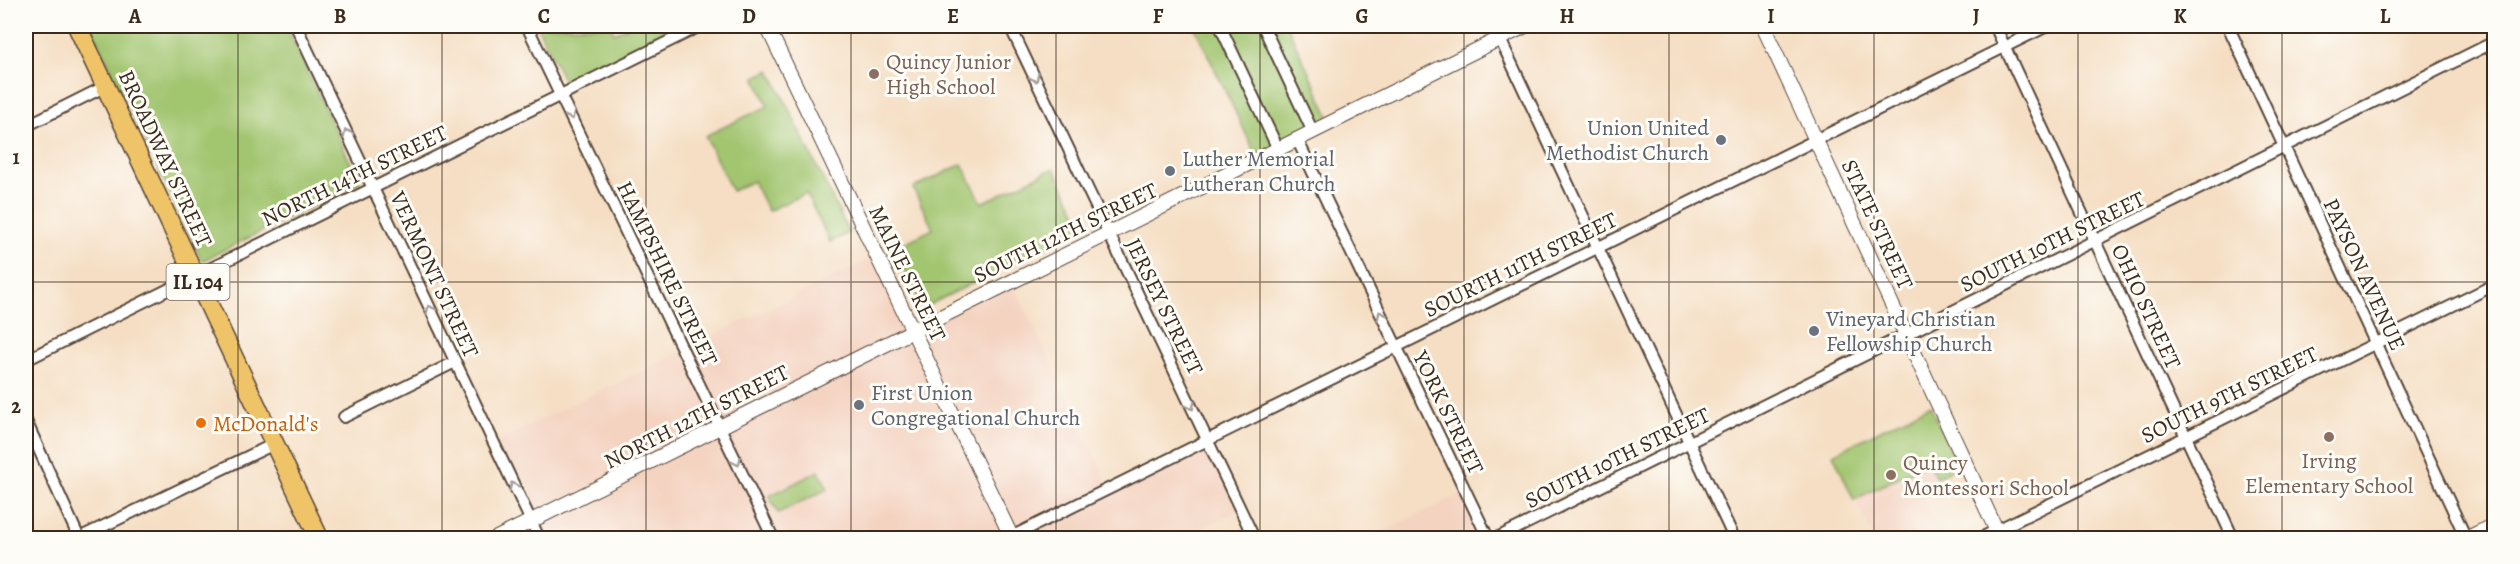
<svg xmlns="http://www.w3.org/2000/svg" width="2520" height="564" font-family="Alegreya,serif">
	<rect width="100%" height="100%" fill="#fdfcf7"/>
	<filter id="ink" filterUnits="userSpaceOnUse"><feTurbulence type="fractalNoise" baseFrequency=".0167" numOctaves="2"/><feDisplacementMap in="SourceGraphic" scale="12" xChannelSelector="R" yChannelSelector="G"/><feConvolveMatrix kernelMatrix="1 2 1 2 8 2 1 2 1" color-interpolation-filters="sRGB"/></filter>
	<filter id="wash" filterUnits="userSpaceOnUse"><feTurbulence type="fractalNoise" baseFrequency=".008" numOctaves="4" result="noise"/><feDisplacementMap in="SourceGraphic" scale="24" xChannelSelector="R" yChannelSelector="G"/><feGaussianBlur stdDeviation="1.35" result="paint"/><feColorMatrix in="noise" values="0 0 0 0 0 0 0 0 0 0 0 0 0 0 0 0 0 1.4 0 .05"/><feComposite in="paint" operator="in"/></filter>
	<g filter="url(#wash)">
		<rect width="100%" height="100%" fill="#f5dec3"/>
		<g fill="#f4d3c1">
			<polygon points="877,256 913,331 1012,281 1110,488 1207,440 1241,510 1181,538 539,538 493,443"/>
			<polygon points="1930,405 1958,466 1918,484 1941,538 1874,538 1833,454"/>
			<polygon points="1466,492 1488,538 1367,538"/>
		</g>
		<g fill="#a2c56f" stroke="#6e7846" stroke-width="1.5">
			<polygon points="91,26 286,26 360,183 202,261"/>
			<polygon points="537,26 611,26 614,33 631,26 686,26 566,85"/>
			<polygon points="1194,26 1287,26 1332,122 1258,159"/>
			<polygon points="770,70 849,233 830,242 806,193 768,211 753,181 732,191 705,136 768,106 755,77"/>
			<polygon points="962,164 982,203 1054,168 1084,228 923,308 894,248 933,229 913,188"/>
			<polygon points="1930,405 1958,466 1936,478 1928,462 1854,500 1833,454"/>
			<polygon points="819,471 828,489 778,513 769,496"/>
		</g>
	</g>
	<g filter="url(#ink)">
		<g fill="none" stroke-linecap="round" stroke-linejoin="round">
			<defs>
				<g id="minor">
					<polyline points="296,26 539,538"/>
					<polyline points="527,26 773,538"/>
					<polyline points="1010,26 1254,538"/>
					<polyline points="1220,26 1278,149"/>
					<polyline points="1263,26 1313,132"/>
					<polyline points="1494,26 1734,538"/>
					<polyline points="1995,26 2233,538"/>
					<polyline points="2228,26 2466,538"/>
					<polyline points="2494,26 2494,27"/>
					<polyline points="26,126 106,86"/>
					<polyline points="1297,139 1488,538"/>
					<polyline points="26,360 700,26"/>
					<polyline points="344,417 455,362"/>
					<polyline points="26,421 79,538"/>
					<polyline points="1011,537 2047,26"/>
					<polyline points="79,538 274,444"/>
					<polyline points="1497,538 2494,42"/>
					<polyline points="1981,538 2494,285"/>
				</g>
				<g id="tertiary">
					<polyline points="767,26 1012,538"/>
					<polyline points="1763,26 2000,538"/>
					<polyline points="497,538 1525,26"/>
					<polyline points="2468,538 2494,525"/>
				</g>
				<polyline id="primary" points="77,26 319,538"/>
			</defs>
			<use href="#minor" stroke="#574537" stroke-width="14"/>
			<use href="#tertiary" stroke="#574537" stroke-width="16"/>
			<use href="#primary" stroke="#574537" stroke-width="21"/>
			<use href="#minor" stroke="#fff" stroke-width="10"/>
			<use href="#tertiary" stroke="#fff" stroke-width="14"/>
			<use href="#primary" stroke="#efc469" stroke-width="18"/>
		</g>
		<defs><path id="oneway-chevron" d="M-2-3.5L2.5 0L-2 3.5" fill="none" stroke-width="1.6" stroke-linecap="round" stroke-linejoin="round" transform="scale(1.5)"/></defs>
		<g stroke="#a79f9a">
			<use href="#oneway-chevron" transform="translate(1035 78) rotate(65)"/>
			<use href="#oneway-chevron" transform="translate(571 116) rotate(64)"/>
			<use href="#oneway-chevron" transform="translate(347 133) rotate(-116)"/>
			<use href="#oneway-chevron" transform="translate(430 309) rotate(-115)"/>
			<use href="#oneway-chevron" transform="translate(1381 315) rotate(-115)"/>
			<use href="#oneway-chevron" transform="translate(1191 406) rotate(64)"/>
			<use href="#oneway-chevron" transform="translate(737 462) rotate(65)"/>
			<use href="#oneway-chevron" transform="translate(513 486) rotate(-116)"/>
		</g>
	</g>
	<path fill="none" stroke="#3b2a1e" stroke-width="1.5" stroke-opacity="0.55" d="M238,26V538M442,26V538M646,26V538M851,26V538M1056,26V538M1260,26V538M1464,26V538M1669,26V538M1874,26V538M2078,26V538M2282,26V538M26,282H2494"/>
	<g fill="#8d6e63" stroke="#fdfcf7" stroke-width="2">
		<circle cx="874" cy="74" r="6"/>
		<circle cx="2329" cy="437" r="6"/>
		<circle cx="1891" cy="475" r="6"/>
	</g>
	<g fill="#6b7280" stroke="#fdfcf7" stroke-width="2">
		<circle cx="1721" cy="140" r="6"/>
		<circle cx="1170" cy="171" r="6"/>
		<circle cx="1814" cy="331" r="6"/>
		<circle cx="859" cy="405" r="6"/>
	</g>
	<circle fill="#e8710a" stroke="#fdfcf7" stroke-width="2" cx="201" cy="423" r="6"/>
	<g text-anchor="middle" stroke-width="6" stroke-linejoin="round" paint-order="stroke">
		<rect fill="#fdfcf7" stroke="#75695f" stroke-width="1.5" x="166.5" y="264" width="63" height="36" rx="4.5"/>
		<g font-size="21" font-weight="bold" fill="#3b2a1e">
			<text x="198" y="289">IL 104</text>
		</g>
		<g font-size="22" fill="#785e54" stroke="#fdfcf7" text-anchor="start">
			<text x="886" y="69">Quincy Junior<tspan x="886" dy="25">High School</tspan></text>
			<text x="2329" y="468" text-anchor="middle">Irving<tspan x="2329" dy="25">Elementary School</tspan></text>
			<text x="1903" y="470">Quincy<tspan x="1903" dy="25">Montessori School</tspan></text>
		</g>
		<g font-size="22" fill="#5b616d" stroke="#fdfcf7" text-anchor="start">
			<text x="1709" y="135" text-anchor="end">Union United<tspan x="1709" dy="25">Methodist Church</tspan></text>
			<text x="1182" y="166">Luther Memorial<tspan x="1182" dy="25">Lutheran Church</tspan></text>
			<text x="1826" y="326">Vineyard Christian<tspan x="1826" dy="25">Fellowship Church</tspan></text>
			<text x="871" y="400">First Union<tspan x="871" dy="25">Congregational Church</tspan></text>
		</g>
		<g font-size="22" fill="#3b2a1e" stroke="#fdfcf7">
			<text transform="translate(166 158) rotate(65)" y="8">BROADWAY STREET</text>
			<text transform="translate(354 175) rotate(-26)" y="8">NORTH 14TH STREET</text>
			<text transform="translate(1878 224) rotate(65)" y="8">STATE STREET</text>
			<text transform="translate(1065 232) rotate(-26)" y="8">SOUTH 12TH STREET</text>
			<text transform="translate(2052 241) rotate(-26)" y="8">SOUTH 10TH STREET</text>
			<text transform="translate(1520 264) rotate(-26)" y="8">SOURTH 11TH STREET</text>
			<text transform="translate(668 273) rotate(64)" y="8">HAMPSHIRE STREET</text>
			<text transform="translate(908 273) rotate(64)" y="8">MAINE STREET</text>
			<text transform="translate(435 274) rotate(65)" y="8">VERMONT STREET</text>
			<text transform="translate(2365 274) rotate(65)" y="8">PAYSON AVENUE</text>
			<text transform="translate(1165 306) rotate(64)" y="8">JERSEY STREET</text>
			<text transform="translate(2147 306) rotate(65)" y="8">OHIO STREET</text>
			<text transform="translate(2229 394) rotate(-26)" y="8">SOUTH 9TH STREET</text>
			<text transform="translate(1449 412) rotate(64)" y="8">YORK STREET</text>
			<text transform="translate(696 416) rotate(-27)" y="8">NORTH 12TH STREET</text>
			<text transform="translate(1617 457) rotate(-26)" y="8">SOUTH 10TH STREET</text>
		</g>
		<g font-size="22" fill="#c56008" stroke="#fdfcf7" text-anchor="start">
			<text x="213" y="431">McDonald's</text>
		</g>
	</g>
	<rect width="2520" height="564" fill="none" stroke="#fdfcf7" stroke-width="66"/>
	<rect x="33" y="33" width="2454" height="498" fill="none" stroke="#3b2a1e" stroke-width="2"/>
	<g font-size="20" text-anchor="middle" font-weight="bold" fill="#3b2a1e">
		<text x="135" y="23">A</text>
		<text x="340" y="23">B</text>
		<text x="544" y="23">C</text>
		<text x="749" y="23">D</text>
		<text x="953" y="23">E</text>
		<text x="1158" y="23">F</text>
		<text x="1362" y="23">G</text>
		<text x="1567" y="23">H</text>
		<text x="1771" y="23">I</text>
		<text x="1976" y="23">J</text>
		<text x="2180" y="23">K</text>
		<text x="2385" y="23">L</text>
		<text x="16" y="164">1</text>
		<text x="16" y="413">2</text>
	</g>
</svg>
